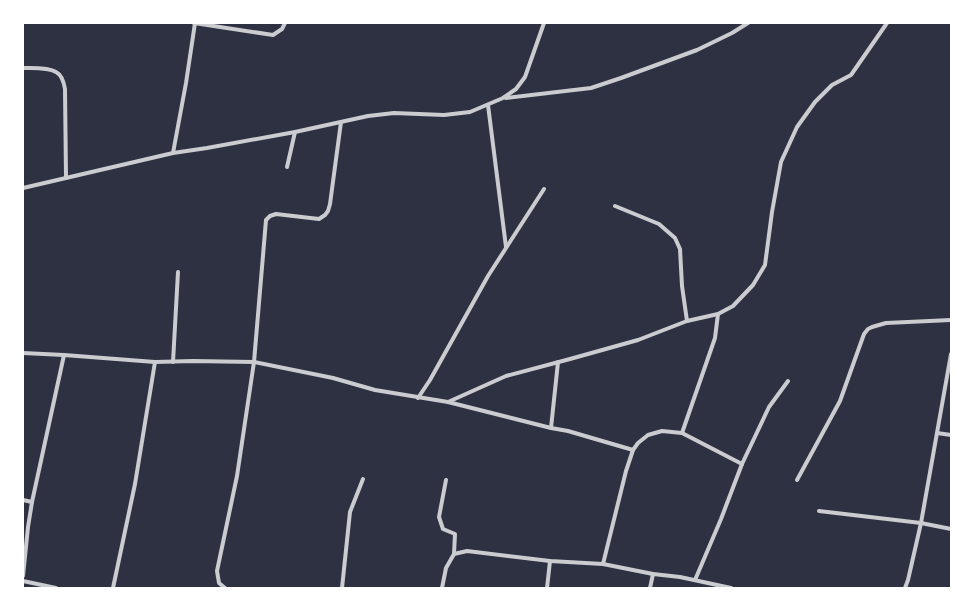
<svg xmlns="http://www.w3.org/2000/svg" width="974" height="611" font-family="Raleway,sans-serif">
	<rect width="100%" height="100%" fill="#2d3142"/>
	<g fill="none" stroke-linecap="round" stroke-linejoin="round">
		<g stroke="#caccd0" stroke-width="4">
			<polyline points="194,23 273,35 282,29 285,23"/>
			<path d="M23,68C32,68 48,67 56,72C62,75 64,83 65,89L66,178"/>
			<polyline points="506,98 591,88 621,78 697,50 732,33 748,23"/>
			<polyline points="488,105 506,247"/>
			<polyline points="173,153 186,83 195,23"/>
			<polyline points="287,167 295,132"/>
			<polyline points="23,188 173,153 207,148 295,132 368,116 394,113 444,115 470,112 503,98 516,89 525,77 544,23"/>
			<polyline points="615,206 659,224 675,238 680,249 682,286 687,321"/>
			<polyline points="23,353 64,355 155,362 193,361 254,362 333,378 375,390 448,402 551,428 568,431 633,450"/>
			<polyline points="173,362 178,272"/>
			<polyline points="418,398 430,380 488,276 544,189"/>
			<polyline points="448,402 506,376 570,359 638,340 687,321 718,314 733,306 753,285 765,265 772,212 781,162 797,127 815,102 832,85 851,75 887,23"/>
			<polyline points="551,428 558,362"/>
			<polyline points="682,433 715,338 718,314"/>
			<polyline points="937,433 951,435"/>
			<polyline points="446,480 439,517 443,529 455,534 454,554"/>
			<polyline points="797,480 840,401 864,334 868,329 872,327 886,323 951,320"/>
			<polyline points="23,500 32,502"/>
			<polyline points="819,511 921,523 951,529"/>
			<polyline points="603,564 626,471 633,450 638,443 648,435 662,431 682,433 742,464"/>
			<polyline points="23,576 28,527 32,502 64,355"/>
			<polyline points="695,580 721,519 742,464 769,407 788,381"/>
			<polyline points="23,581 56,588"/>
			<polyline points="113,588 135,484 155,362"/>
			<polyline points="225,588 219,583 217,571 237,476 254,362 266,220 270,216 276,214 319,219 325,215 328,211 330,204 341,122"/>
			<polyline points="342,588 350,512 363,479"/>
			<polyline points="442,588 446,568 454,554 467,551 550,561 603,564 653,574 680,577 731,588"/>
			<polyline points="547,588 550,561"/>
			<polyline points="650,588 653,574"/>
			<polyline points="905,588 908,580 921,523 951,354"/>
		</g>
	</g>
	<rect width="974" height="611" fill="none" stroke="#ffffff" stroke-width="48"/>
</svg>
